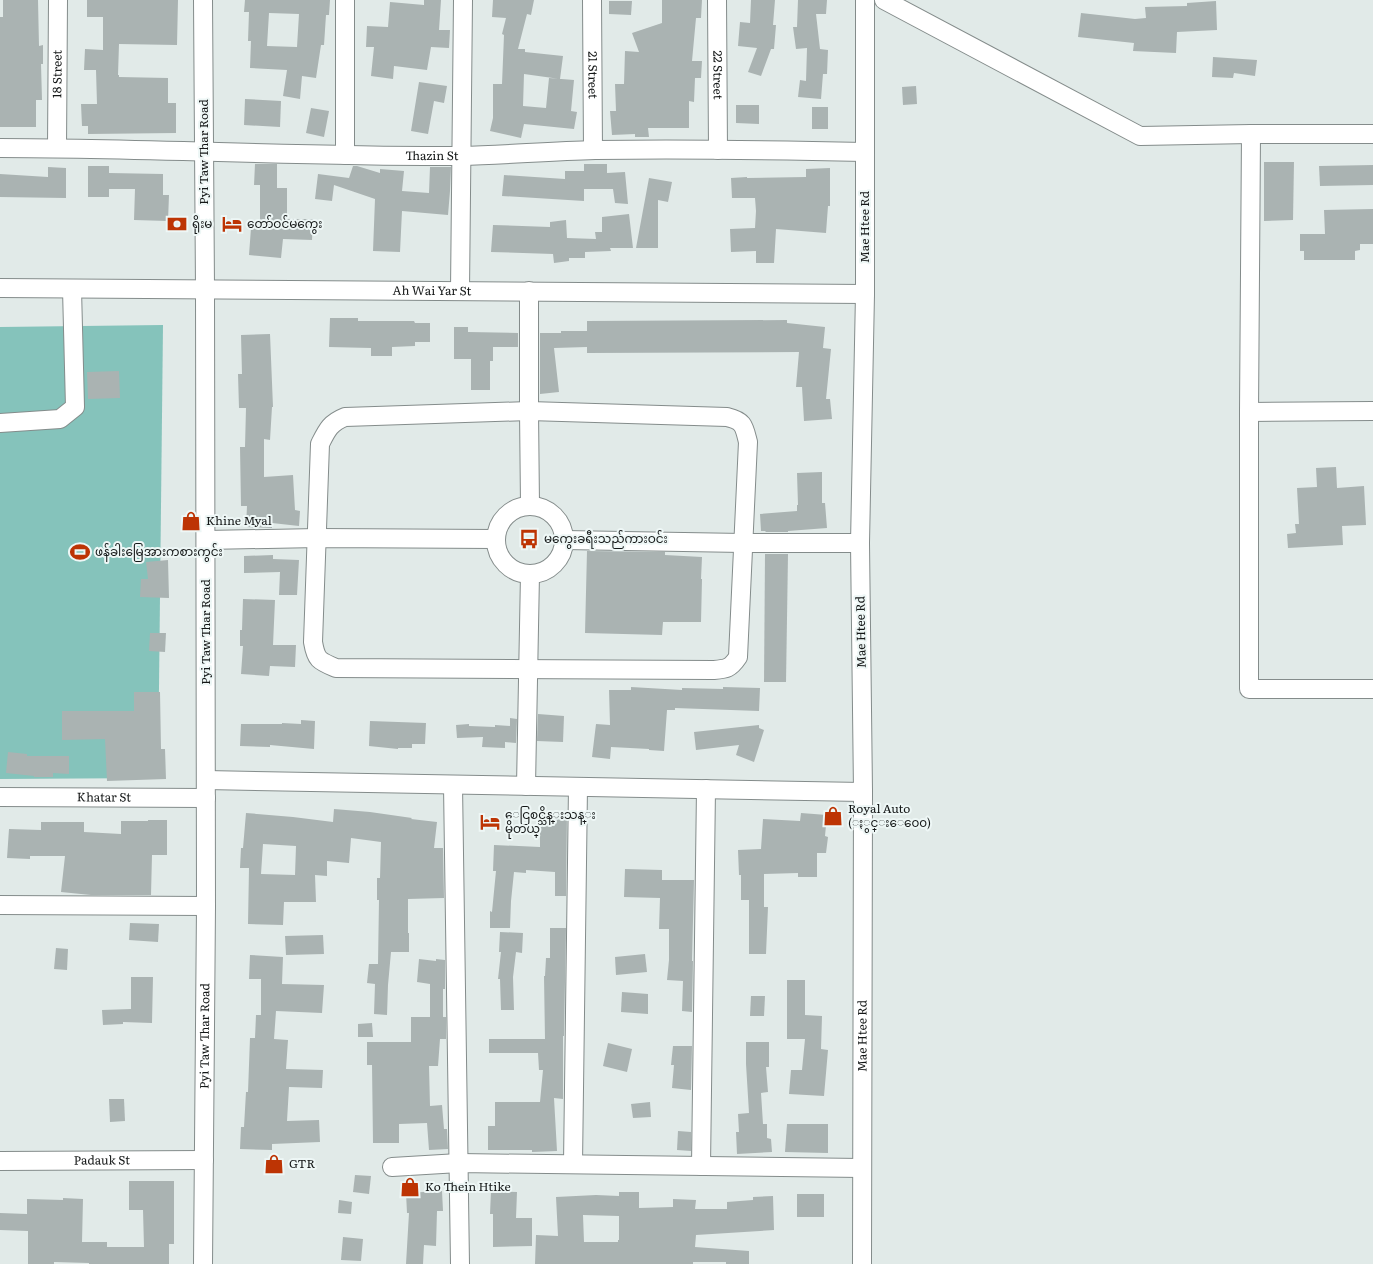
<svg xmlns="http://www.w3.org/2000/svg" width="1373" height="1264" font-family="Literata,'Noto Sans Myanmar',serif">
	<rect width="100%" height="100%" fill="#e1eae8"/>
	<polygon fill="#85c3bb" points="163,325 158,778 0,779 0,327"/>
	<g fill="#aab3b2" fill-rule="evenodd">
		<polygon points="3,0 38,0 39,46 43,45 43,64 41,64 42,100 36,100 36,127 0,127 0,17 3,17"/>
		<polygon points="87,0 178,0 177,45 119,44 118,75 119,75 119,77 168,78 168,103 176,103 176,133 88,134 88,126 82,126 81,104 97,104 96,70 84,70 85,49 103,50 103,17 87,17"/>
		<path d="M245,0H330L329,15H326L324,45H321L316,78L302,76L300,99L283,96L287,70L250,68L251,41H248L249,12H244ZM269,13L299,14L297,47L267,46Z"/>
		<polygon points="424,0 441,0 439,30 450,30 449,48 431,47 427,70 394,66 393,79 371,76 374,47 366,47 367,26 388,27 390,2 424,5"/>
		<polygon points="493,0 534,0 531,15 527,14 518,49 525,49 525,52 563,56 560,79 524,74 523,106 546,108 549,78 574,80 571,111 577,112 574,129 524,124 521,138 490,131 493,118 493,84 502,84 504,35 502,34 506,18 492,17"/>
		<polygon points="662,0 702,0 701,18 696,18 692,61 702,61 701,78 695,78 694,102 689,101 689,128 648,128 649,137 635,137 635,134 612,135 610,111 616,111 615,84 624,84 625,51 639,52 632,33 662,23"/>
		<polygon points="751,0 775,0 773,25 776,25 774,49 771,49 761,76 748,72 757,48 738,46 740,22 750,23"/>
		<polygon points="798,0 827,0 826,14 816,14 820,49 828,50 827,74 823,74 821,99 798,97 800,80 806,81 807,48 796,49 793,27 797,27"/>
		<polygon points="609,1 632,1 631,15 609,14"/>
		<polygon points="1216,1 1217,30 1177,32 1176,53 1133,51 1134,43 1078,37 1081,13 1135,19 1146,18 1145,7 1187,6 1187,3"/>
		<polygon points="1213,57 1257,60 1255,76 1234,73 1233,78 1212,77"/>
		<polygon points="419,82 447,86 444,103 434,101 428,134 411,131"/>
		<polygon points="916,86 917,104 903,105 902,87"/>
		<polygon points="245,99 281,101 280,127 244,125"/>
		<polygon points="736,105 759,105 759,124 736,123"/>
		<rect x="812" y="107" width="16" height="22"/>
		<polygon points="311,108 329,111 324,137 306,133"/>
		<polygon points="1264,162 1294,162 1293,220 1264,221"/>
		<polygon points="255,164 277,164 277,188 287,188 287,219 313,219 312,240 283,239 281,258 249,255 251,228 260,228 260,185 254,185"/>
		<polygon points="584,164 607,164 607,173 625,172 628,204 615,203 613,189 584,189 584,201 502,196 504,175 565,179 565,171 584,171"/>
		<polygon points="1373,165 1373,185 1320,186 1319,166"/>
		<polygon points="88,166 109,166 109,173 163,174 163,195 169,195 168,221 134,220 135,189 109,189 109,197 88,197"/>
		<polygon points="353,166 357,166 380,173 380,169 404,171 402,191 429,193 430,167 451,167 450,191 448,215 402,211 400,252 373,251 375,199 334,185 332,201 315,199 318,174 349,178"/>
		<polygon points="48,167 66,168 66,198 0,197 0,174 48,177"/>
		<polygon points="830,168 830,206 828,206 826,233 776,229 774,263 756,263 756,251 731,252 730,229 755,228 756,211 755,198 732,198 731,178 747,177 747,178 806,177 806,169"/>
		<polygon points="649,178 672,182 668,202 658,200 658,248 636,248"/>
		<polygon points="1373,209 1373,244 1360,244 1360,250 1355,251 1355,260 1304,260 1304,251 1300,251 1300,234 1325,234 1324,210"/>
		<polygon points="629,214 633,248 610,248 611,251 585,252 585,258 569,258 569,261 554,263 553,254 491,252 493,225 550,227 550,222 566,220 567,238 596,239 595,232 602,232 602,217"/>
		<polygon points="330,318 358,318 358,321 414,321 415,323 430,323 430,342 415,342 415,346 392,347 392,356 371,356 371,348 329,347"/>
		<polygon points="787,320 787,323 825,327 823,348 831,349 826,399 830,399 832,419 804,421 802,387 796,387 799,352 587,353 587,347 554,348 559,392 540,394 540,333 561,333 561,331 587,331 587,321"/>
		<polygon points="454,327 468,327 468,332 518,333 518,347 493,347 493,361 490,361 490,390 471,390 471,359 454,359"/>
		<polygon points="270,334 273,407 272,407 270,440 264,439 264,477 293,475 295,510 300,511 299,526 272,523 272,528 246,527 247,506 241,506 240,447 245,447 246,408 239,408 238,374 242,374 241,335"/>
		<polygon points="119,371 120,398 88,399 87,372"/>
		<polygon points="1336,467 1337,488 1364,486 1366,525 1342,526 1343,545 1288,548 1287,534 1296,533 1295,524 1299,524 1297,488 1317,487 1316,468"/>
		<polygon points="822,472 822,503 825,503 827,528 788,531 788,532 765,532 766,531 761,531 760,514 797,511 797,505 798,505 797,473"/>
		<polygon points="587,551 665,552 665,555 702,557 701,579 702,579 701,622 663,622 662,635 585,633"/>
		<polygon points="765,554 788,554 786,682 764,682"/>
		<polygon points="273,555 273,559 299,560 297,595 279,595 280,572 244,573 244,556"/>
		<polygon points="168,560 169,598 140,597 141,579 148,579 146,562"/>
		<polygon points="243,599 275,600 273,645 296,645 295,667 270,666 269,676 241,674 243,646 240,646 240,630 242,630"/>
		<polygon points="150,633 166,633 165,652 149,651"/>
		<polygon points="631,687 682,690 682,688 723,689 723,687 760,688 759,711 675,708 675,710 667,710 664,751 649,750 649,749 611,747 610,759 592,757 596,724 610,725 609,690 631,690"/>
		<polygon points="134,692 160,692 161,749 165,749 166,779 107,781 105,739 62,740 62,711 134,711"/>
		<polygon points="538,714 564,716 563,742 537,741"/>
		<polygon points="510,718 517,719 516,743 505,742 505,748 482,747 483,737 457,738 456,725 469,724 469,726 495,727 495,725 510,726"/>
		<polygon points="301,720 315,721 314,749 270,745 270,747 240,746 241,724 282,724 282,723 301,724"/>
		<polygon points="370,721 426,723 425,744 412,744 412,748 398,748 398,749 369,746"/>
		<polygon points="759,725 759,728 764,730 754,762 736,755 739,745 696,750 694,732"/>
		<polygon points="8,752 27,754 27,756 69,756 69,774 53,773 53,777 34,777 34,776 6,773"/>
		<path d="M334,809L370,812L412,818L411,819L437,822L434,848H443L444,898L408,899V933H409V952H391L388,985L387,1015L374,1014L375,984L367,983L369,964H378L379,900H377V878H380L381,842L351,838L349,863L327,861V876L315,875L316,902H284L283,925L248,924L249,868H240L241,848H243L246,813L293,817L333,822ZM263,844L296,846L295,875L261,874Z"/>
		<polygon points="540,813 567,813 566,896 555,896 555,872 526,870 526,873 514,872 511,901 510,928 490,928 490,911 492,912 496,871 493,871 494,845 540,847"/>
		<polygon points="801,813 827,815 825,836 828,837 826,853 817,853 817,877 798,877 798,873 764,874 764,907 768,907 766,954 749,954 749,900 741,900 741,875 739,875 738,850 761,849 763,819 800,821"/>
		<polygon points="148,820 167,820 167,855 152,855 151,895 91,895 61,892 65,856 30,856 30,859 7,858 9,829 41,830 41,822 84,822 84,832 121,834 121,821 148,821"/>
		<polygon points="625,869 662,870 662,880 694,880 692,961 693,961 692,1012 682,1011 683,981 667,980 669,960 669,929 659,929 660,898 624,897"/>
		<polygon points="130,923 159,924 158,942 129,940"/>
		<polygon points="550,928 566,928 564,1036 563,1036 563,1099 554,1098 557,1151 532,1152 532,1150 488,1150 488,1126 495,1126 495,1102 540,1102 543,1070 539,1070 538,1053 489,1053 489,1039 545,1039 544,976 545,976 546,958 550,958"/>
		<polygon points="500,932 523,933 522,953 516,952 513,977 514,1010 501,1010 500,979 498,979 501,952 499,952"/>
		<polygon points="323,935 324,954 286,955 285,936"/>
		<polygon points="56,948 68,949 67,970 54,969"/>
		<polygon points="645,954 647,972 616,975 615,957"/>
		<polygon points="250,955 283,957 282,984 324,985 322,1013 276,1011 274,1039 288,1040 286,1069 323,1070 322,1088 289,1087 287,1121 319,1120 320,1142 272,1144 272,1150 240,1149 241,1127 244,1127 246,1092 248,1092 250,1038 255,1038 256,1015 261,1015 261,979 249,979"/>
		<polygon points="419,959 436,961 436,959 445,960 445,989 443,989 443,1017 446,1017 446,1039 440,1039 438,1066 429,1066 430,1106 442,1105 444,1129 447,1129 448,1149 429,1150 427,1123 399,1124 399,1143 373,1143 372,1065 367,1065 367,1042 411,1042 411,1017 430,1017 430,984 417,982"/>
		<polygon points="131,977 153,977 152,1023 123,1022 123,1024 103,1025 102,1010 131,1009"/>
		<polygon points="787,980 805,980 805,1015 822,1016 821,1049 828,1050 824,1096 789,1094 791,1070 802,1070 805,1039 787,1039"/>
		<polygon points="622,992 648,994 648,1014 621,1012"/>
		<polygon points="751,996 765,996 764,1016 750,1016"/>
		<polygon points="372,1023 373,1037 358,1037 358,1024"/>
		<polygon points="746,1042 769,1042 769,1067 766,1067 768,1092 761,1093 763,1124 767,1124 767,1138 771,1139 772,1152 737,1154 736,1132 739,1132 738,1114 749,1113 746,1064"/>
		<polygon points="608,1043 632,1049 627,1072 603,1066"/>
		<polygon points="673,1046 692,1046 691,1090 672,1088 674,1065 671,1065"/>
		<polygon points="109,1099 124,1099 125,1121 110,1122"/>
		<polygon points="650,1102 651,1117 633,1118 631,1104"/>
		<polygon points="787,1124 828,1124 828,1153 785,1152"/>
		<polygon points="678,1131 691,1132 691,1151 677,1150"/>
		<polygon points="355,1175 371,1176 369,1194 353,1192"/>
		<polygon points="129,1181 174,1181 174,1244 169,1244 169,1264 89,1264 89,1263 54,1262 54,1264 28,1264 28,1231 0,1230 0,1213 27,1214 27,1199 63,1200 63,1198 83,1199 82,1242 107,1242 107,1247 144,1247 143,1210 129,1210"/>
		<polygon points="442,1191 443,1211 437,1211 436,1246 424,1245 423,1264 406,1264 409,1213 407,1213 406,1193"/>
		<polygon points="491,1191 517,1192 516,1218 532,1218 532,1246 493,1247 493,1214 490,1214"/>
		<path d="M619,1192H639V1208L673,1207V1199L696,1200L695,1209H727V1202L753,1200V1197L773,1196L774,1230L696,1235L695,1247L749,1251V1264H726V1262H693V1264H535L536,1235L558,1236L556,1197L596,1195L619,1196ZM583,1215L619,1216V1240H618V1242H584Z"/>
		<rect x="797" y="1194" width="27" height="23"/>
		<polygon points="339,1200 352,1202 351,1214 338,1213"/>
		<polygon points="343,1237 363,1239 361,1261 341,1260"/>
	</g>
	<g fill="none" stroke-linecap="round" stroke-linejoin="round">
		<defs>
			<g id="minor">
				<path id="s1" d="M592,0L593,150"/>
				<path id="s2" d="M717,0L718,150"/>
				<polyline points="884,0 1140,136 1251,134 1373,134"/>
				<polyline points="1251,134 1249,412 1249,689 1373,689"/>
				<path id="s3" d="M0,148C154,148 307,157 461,156C505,155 550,151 595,150C685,149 775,150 865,152"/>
				<path id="s4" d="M57,148L58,0"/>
				<polyline points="345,155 345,0"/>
				<path id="s5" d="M0,288L865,294"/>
				<polyline points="460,291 463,0"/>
				<polyline points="529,291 529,411 530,505"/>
				<path d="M529,411L727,417C744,421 744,426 748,442L738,657C730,669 726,669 713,670L336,668C319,661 316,660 313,642L320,444C327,430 330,423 345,417Z"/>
				<polyline points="1249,412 1373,411"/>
				<polyline points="0,423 60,419 75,407 72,289"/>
				<circle cx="530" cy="540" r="34"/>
				<polyline points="206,540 318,538 496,539"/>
				<polyline points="564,540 743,543 860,543"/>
				<polyline points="206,780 863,792"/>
				<polyline points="453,785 460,1264"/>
				<polyline points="526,786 530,574"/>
				<path id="s6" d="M0,797L206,798"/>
				<polyline points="0,905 206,906"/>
				<path id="s7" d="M0,1161L204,1160"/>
				<polyline points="573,1164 578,787"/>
				<polyline points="701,1166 706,789"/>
				<polyline points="392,1167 459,1163 862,1168"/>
				<path id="s8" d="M203,1264L206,906L205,289L203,0"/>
				<path id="s9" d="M862,1264L863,792L860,543L865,294V0"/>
			</g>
		</defs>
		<use href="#minor" stroke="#848c8b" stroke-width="20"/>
		<use href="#minor" stroke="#fff" stroke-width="18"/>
	</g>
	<defs>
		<symbol id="bank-bare" viewBox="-9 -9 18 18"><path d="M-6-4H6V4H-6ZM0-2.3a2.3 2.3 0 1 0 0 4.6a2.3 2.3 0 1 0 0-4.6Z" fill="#bd3404" stroke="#eef7f6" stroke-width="2.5" paint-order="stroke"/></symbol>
		<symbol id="hotel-bare" viewBox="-9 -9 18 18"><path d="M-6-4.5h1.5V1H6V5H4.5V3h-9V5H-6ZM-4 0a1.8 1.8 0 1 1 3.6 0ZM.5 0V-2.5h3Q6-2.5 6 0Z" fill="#bd3404" stroke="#eef7f6" stroke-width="2.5" paint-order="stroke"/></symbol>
		<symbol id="shop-bare" viewBox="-9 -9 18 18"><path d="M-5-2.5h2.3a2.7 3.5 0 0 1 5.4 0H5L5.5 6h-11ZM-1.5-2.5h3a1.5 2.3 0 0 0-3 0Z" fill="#bd3404" stroke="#eef7f6" stroke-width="2.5" paint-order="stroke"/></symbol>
		<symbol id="bus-bare" viewBox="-9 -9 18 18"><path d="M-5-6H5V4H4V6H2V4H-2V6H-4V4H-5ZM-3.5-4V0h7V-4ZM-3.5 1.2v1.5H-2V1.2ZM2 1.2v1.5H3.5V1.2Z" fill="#bd3404" stroke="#eef7f6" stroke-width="2.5" paint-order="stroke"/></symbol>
		<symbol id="stadium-bare" viewBox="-9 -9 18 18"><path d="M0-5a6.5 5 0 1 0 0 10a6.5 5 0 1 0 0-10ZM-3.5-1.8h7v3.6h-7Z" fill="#bd3404" stroke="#eef7f6" stroke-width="2.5" paint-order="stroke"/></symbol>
	</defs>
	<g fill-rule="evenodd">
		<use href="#bank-bare" x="163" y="210" width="28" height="28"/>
		<use href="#hotel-bare" x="218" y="210" width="28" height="28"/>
		<use href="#shop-bare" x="177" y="507" width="28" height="28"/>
		<use href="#bus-bare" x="515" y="525" width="28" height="28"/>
		<use href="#stadium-bare" x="66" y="538" width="28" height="28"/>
		<use href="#shop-bare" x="819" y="802" width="28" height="28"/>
		<use href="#hotel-bare" x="476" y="808" width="28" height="28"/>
		<use href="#shop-bare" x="260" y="1150" width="28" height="28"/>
		<use href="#shop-bare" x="396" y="1173" width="28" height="28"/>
	</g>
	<g text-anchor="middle" stroke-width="4" stroke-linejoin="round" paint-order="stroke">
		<g font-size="12" fill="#141717" stroke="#eef7f6">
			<text dy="4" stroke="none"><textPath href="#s4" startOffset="74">18 Street</textPath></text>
			<text dy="4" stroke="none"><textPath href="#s1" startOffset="75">21 Street</textPath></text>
			<text dy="4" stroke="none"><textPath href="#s2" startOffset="75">22 Street</textPath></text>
			<text transform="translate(204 152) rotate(-90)" y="4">Pyi Taw Thar Road</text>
			<text dy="4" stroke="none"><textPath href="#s3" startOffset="432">Thazin St</textPath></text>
			<text transform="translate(865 227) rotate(-90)" y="4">Mae Htee Rd</text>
			<text dy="4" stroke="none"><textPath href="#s5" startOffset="432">Ah Wai Yar St</textPath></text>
			<text transform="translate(206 632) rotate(-90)" y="4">Pyi Taw Thar Road</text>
			<text transform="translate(861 632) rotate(-91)" y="4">Mae Htee Rd</text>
			<text dy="4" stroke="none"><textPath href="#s6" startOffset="104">Khatar St</textPath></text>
			<text dy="4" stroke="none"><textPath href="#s8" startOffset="228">Pyi Taw Thar Road</textPath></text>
			<text dy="4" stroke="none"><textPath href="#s9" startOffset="228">Mae Htee Rd</textPath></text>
			<text dy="4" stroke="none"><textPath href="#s7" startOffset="102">Padauk St</textPath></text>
		</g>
		<g font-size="12" fill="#141717" stroke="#eef7f6" text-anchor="start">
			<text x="192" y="228">ရိုးမ</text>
			<text x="247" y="228">တော်ဝင်မကွေး</text>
			<text x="206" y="525">Khine Myal</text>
			<text x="544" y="543">မကွေးခရီးသည်ကားဝင်း</text>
			<text x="95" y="556">ဖန်ခါးမြေအားကစားကွင်း</text>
			<text x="848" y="813">Royal Auto<tspan x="848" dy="14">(ႏွင္းေ၀ေ၀)</tspan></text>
			<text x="505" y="819">ေငြစင္သိန္းသန္း<tspan x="505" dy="14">မိုတယ္</tspan></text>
			<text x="289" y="1168">GTR</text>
			<text x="425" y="1191">Ko Thein Htike</text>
		</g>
	</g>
</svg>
